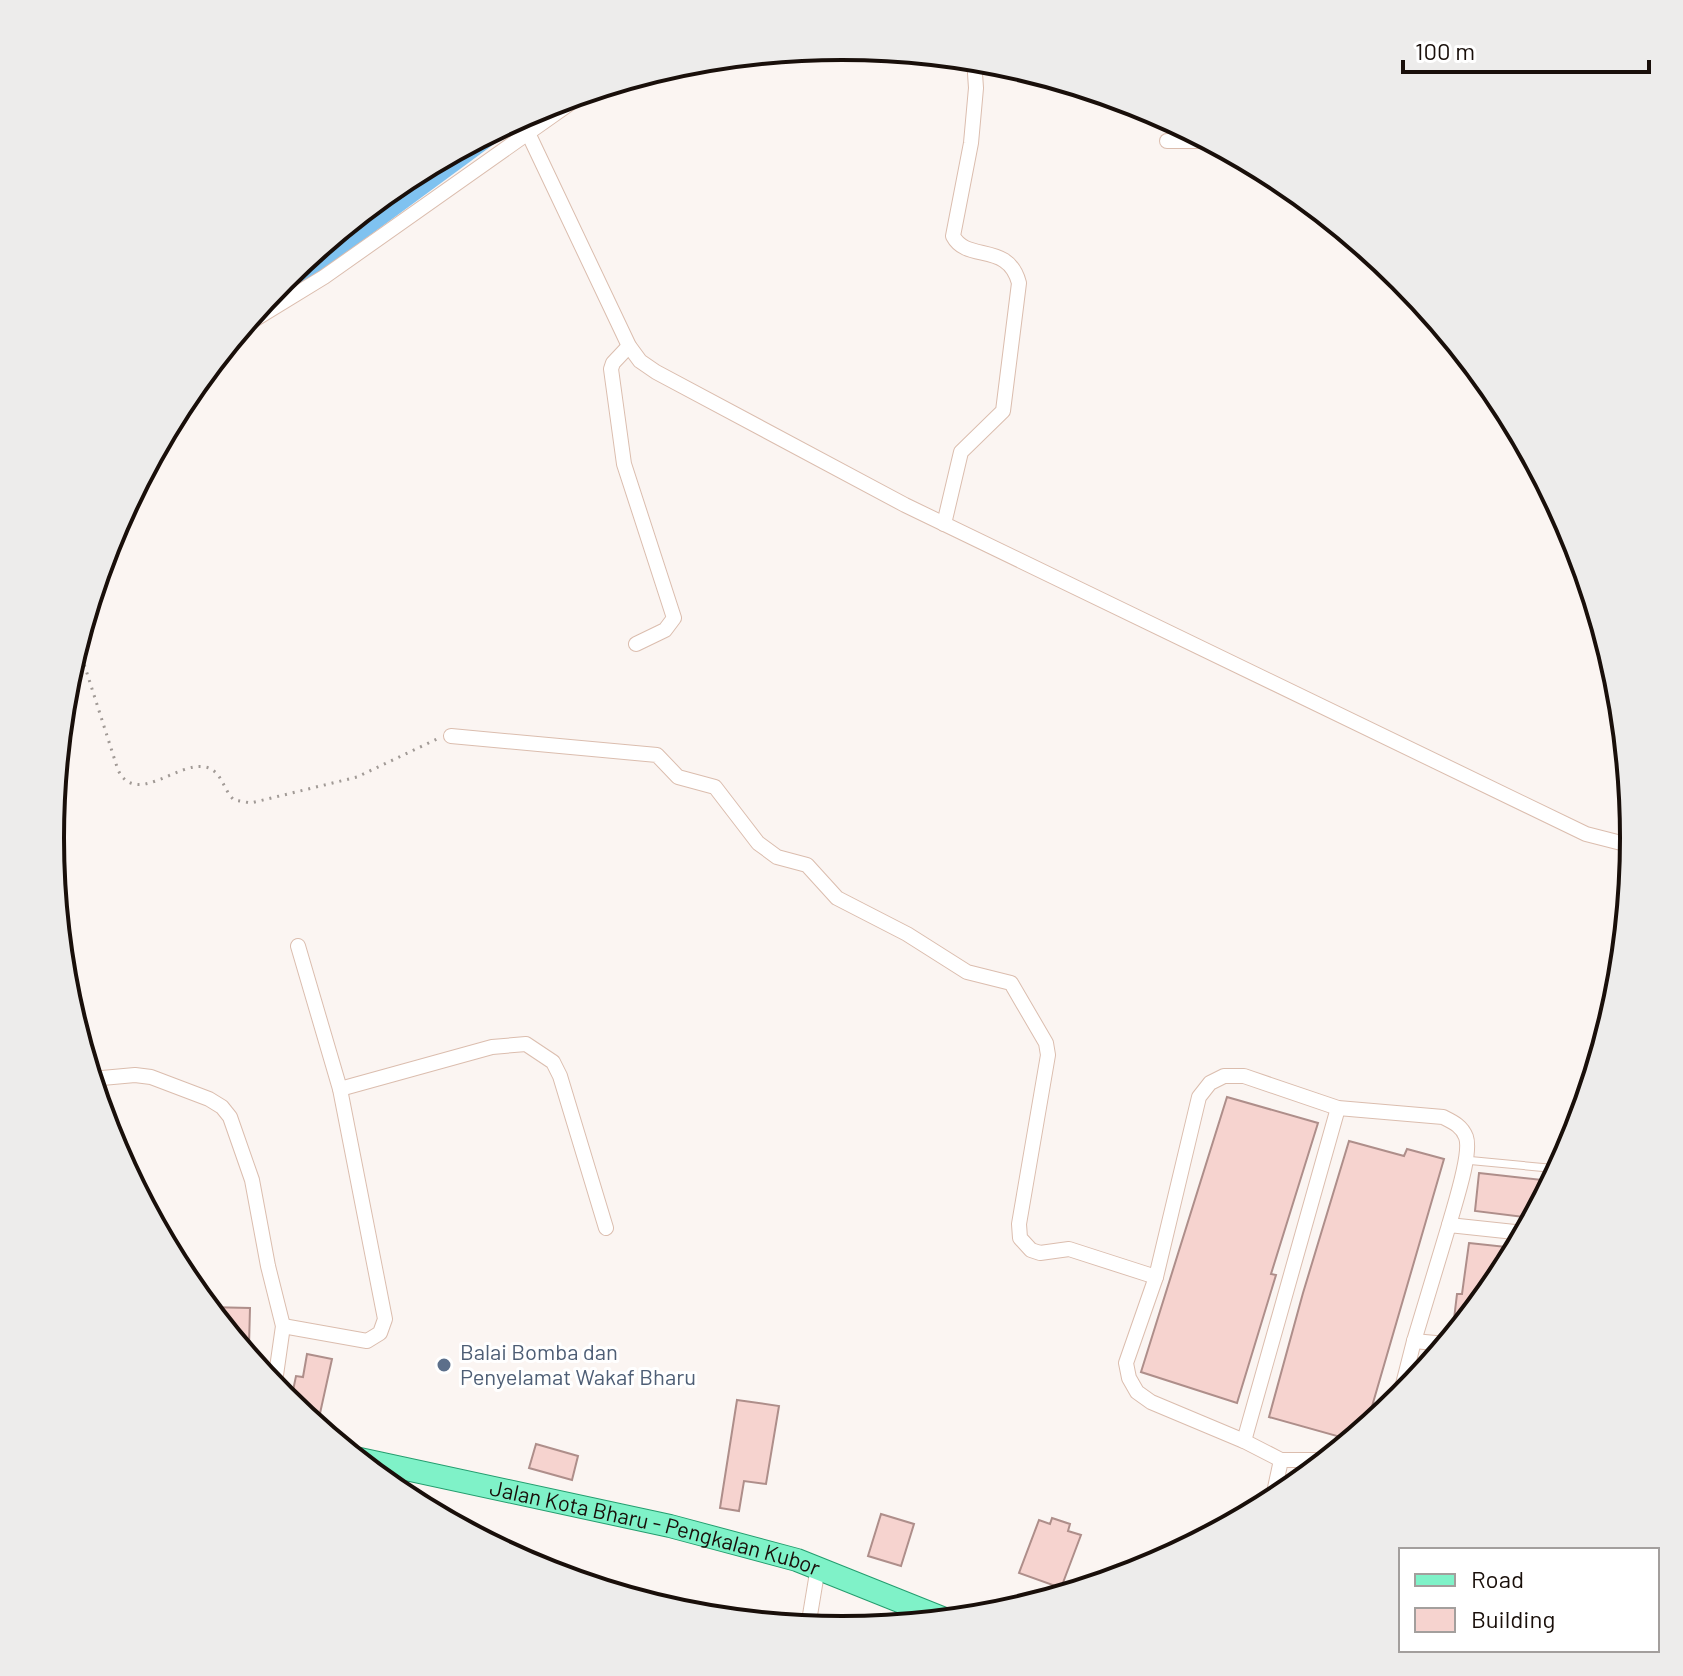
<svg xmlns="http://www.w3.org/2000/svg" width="1683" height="1676" font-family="Barlow,sans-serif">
	<rect width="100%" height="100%" fill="#fbf5f2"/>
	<polygon fill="#7fc2f0" points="551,102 316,275 253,313 292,270 315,255 446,156 539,106"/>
	<g fill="#f6d3cf" stroke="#ae8e8a" stroke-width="2">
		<polygon points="1227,1097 1318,1123 1271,1274 1276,1275 1237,1403 1141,1372"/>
		<polygon points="1349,1141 1404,1156 1407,1149 1444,1159 1366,1427 1351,1440 1269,1417 1303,1293"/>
		<polygon points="1479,1173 1552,1181 1532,1218 1475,1211"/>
		<polygon points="1469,1243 1516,1248 1500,1278 1452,1336 1457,1294 1462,1294"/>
		<polygon points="207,1307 250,1308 249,1346 239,1346"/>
		<polygon points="307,1354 332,1359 317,1427 290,1405 296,1376 303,1377"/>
		<polygon points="737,1400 779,1406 766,1484 744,1481 739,1511 720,1508"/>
		<polygon points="536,1444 578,1456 572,1480 529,1468"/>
		<polygon points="881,1514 914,1524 901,1566 868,1556"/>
		<polygon points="1052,1518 1070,1524 1068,1531 1081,1535 1061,1588 1019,1573 1039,1520 1050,1524"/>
	</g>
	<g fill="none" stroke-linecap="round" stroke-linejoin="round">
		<defs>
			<polyline id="service" points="1465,1160 1559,1169"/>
			<g id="minor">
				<polyline points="528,133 629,346 640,361 656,372 905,505 1586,834 1633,846"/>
				<polyline points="1167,141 1210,141"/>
				<polyline points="239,329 324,277 586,92"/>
				<polyline points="629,346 613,363 611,369 624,464 674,618 665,630 636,644"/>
				<path d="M944,524L961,452L1003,411L1019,283C1008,241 967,263 953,236L971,143L976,88L974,59"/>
				<polyline points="451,736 657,755 678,777 715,787 758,843 777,857 807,865 837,898 907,934 967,972 1011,983 1046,1043 1048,1055 1019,1224 1020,1238 1031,1250 1040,1253 1069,1249 1156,1277"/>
				<polyline points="91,1079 135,1075 151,1077 209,1099 222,1107 230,1117 252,1180 268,1266 283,1326 274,1389"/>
				<polyline points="340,1089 492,1047 526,1044 553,1062 560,1076 606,1228"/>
				<polyline points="283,1326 367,1341 380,1333 385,1319 340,1089 298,946"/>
				<polyline points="1414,1341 1446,1344"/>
				<polyline points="1399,1400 1414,1341 1449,1225 1524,1233"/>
				<polyline points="1244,1441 1338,1108"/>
				<path d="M1326,1460H1281L1244,1441L1151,1402L1137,1392L1129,1378L1126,1363L1156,1277L1199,1097L1210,1083L1224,1076H1244L1338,1108L1443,1117C1453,1122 1462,1126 1466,1137C1472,1154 1454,1206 1449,1225"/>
				<polyline points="398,1494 400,1468"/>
				<polyline points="1272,1502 1281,1460"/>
				<polyline points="808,1627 818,1567"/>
			</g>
			<g id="primary">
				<path id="s1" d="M355,1458L670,1526L797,1560L947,1620"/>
			</g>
		</defs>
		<use href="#service" stroke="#dbbdae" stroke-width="9"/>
		<use href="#minor" stroke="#dbbdae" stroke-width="16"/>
		<use href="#primary" stroke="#249d6e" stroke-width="24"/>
		<path stroke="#a19a96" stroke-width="3" stroke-dasharray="2 6" stroke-linecap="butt" d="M77,642L118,770C136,807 178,761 205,767C222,770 223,790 234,800L251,803L357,777L437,739"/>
		<use href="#service" stroke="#fff" stroke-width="7"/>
		<use href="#minor" stroke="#fff" stroke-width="14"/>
		<use href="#primary" stroke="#7ff2c8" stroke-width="22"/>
	</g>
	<circle fill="#5c6f8a" stroke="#fff" stroke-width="3" cx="444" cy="1365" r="8"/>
	<g text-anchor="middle" stroke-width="6" stroke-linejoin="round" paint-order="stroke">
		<g font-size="22" fill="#4e5e75" stroke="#fff" text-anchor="start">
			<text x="460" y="1360">Balai Bomba dan<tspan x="460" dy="25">Penyelamat Wakaf Bharu</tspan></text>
		</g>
		<g font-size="22" fill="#190f0a" stroke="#fff">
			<text dy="8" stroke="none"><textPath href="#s1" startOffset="308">Jalan Kota Bharu - Pengkalan Kubor</textPath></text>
		</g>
	</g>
	<path d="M0 0H1683V1676H0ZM64 838a778 778 0 1 1 1556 0a778 778 0 1 1-1556 0Z" fill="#edeceb" fill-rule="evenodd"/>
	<path fill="none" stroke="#190f0a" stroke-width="4" d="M64 838a778 778 0 1 1 1556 0a778 778 0 1 1-1556 0Z"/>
	<rect x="1399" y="1548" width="260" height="104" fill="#ffffff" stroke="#a39f9d" stroke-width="2"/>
	<rect x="1415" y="1574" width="40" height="12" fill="#7ff2c8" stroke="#a39f9d" stroke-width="2"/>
	<text x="1471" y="1588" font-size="24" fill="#190f0a">Road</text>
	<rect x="1415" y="1608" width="40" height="24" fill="#f6d3cf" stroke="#a39f9d" stroke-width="2"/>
	<text x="1471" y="1628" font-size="24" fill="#190f0a">Building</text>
	<path d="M1403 60v12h246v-12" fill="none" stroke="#190f0a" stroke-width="4"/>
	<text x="1415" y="60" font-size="24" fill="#190f0a" stroke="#ffffff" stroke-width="6" paint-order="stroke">100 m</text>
</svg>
